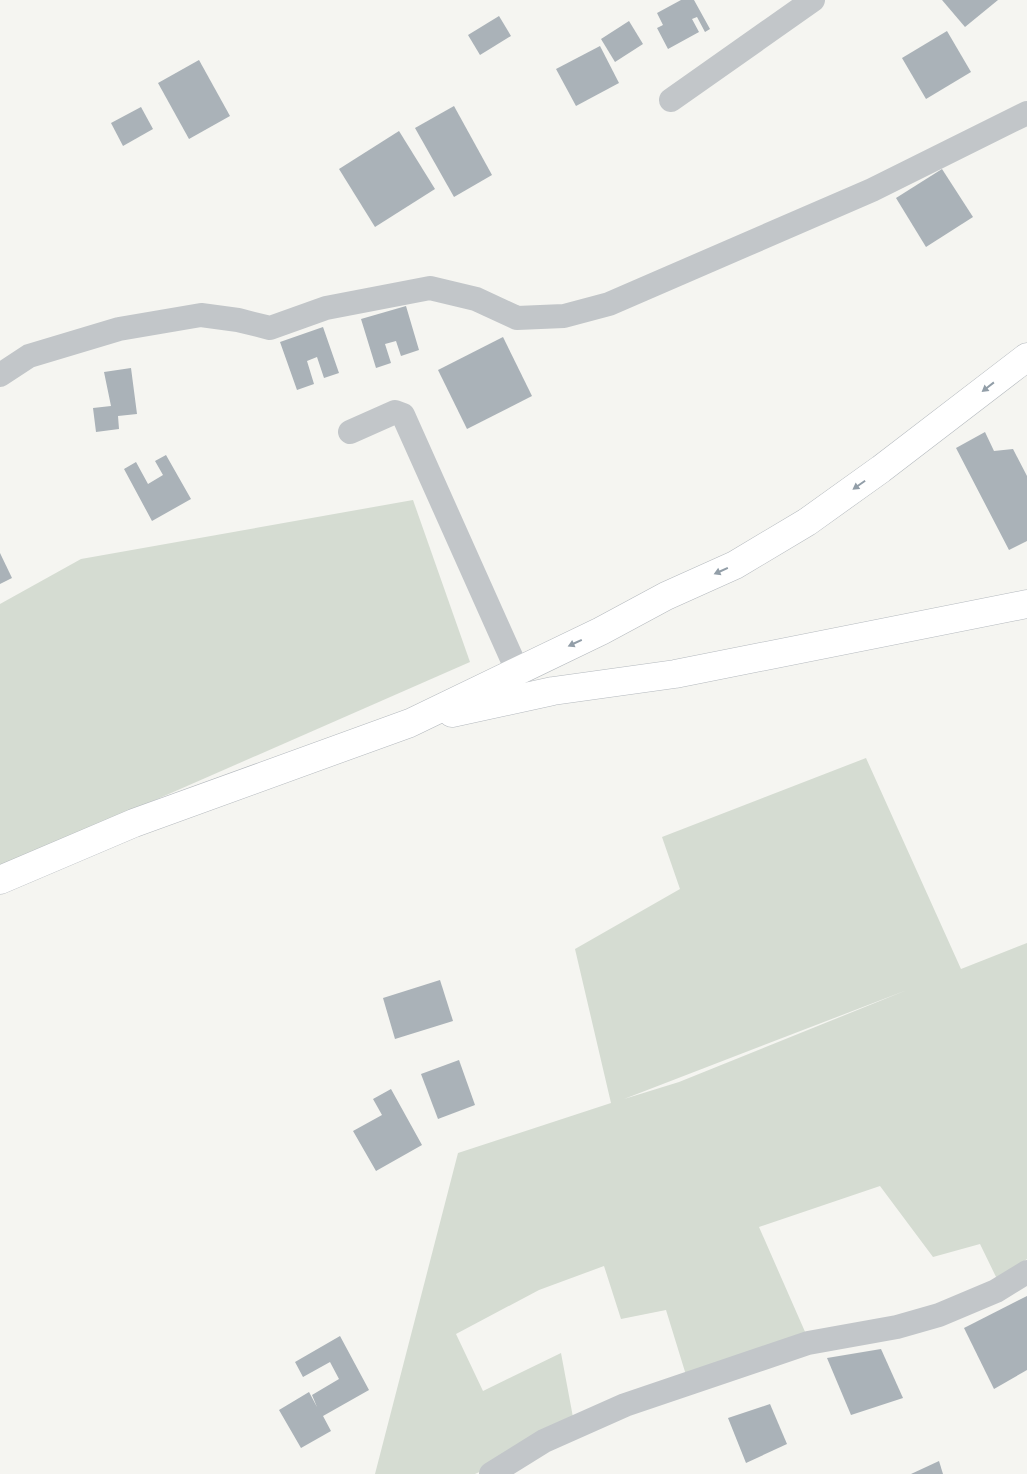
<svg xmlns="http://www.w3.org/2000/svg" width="1027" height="1474" font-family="'Work Sans',sans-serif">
	<rect width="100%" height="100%" fill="#f5f5f1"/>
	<g fill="#d5dcd2" fill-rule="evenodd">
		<polygon points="413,500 470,662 0,868 0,604 81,559"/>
		<path d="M866,758L961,969L1027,943V1259L998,1281L980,1244L933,1257L880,1186L759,1227L806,1334L686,1375L666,1310L621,1319L604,1266L539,1290L456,1334L483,1391L561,1353L575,1428L475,1474H375L458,1153L611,1103L575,949L680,889L662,837ZM907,990L679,1082L624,1099Z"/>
	</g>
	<g fill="#aab2b8">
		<polygon points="681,0 694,0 710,29 705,32 697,17 692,19 699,32 668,49 657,28 663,25 657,13"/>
		<polygon points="942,0 998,0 965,27"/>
		<polygon points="499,16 511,36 480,55 468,35"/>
		<polygon points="629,21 643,44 615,62 601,39"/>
		<polygon points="947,31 971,72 926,99 902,58"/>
		<polygon points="600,46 619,83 576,106 556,69"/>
		<polygon points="199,60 230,116 189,139 158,83"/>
		<polygon points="454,106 492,175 454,197 415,128"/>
		<polygon points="141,107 153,129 123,146 111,123"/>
		<polygon points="399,131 435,189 375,227 339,169"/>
		<polygon points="942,169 973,217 926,247 896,198"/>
		<polygon points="406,306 419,350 401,356 396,341 385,344 391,363 376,368 361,319"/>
		<polygon points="323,327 339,373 324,378 317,357 307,361 314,384 297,390 280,342"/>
		<polygon points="503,337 532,396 467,429 438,370"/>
		<polygon points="131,368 137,414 118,416 119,429 96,432 93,408 111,406 104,372"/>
		<polygon points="985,432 994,451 1013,449 1027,476 1027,541 1009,550 956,448"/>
		<polygon points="166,455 191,499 152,521 124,469 136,462 148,484 163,475 155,461"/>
		<polygon points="0,553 12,578 0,584"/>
		<polygon points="440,980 453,1021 395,1039 383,998"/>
		<polygon points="459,1060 475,1105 438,1119 421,1074"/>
		<polygon points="391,1089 422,1145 376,1171 353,1131 382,1115 373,1099"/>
		<polygon points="1027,1296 1027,1370 994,1389 964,1328"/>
		<polygon points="340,1336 369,1390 323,1416 331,1431 301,1448 279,1410 309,1392 317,1407 312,1395 339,1379 330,1362 303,1377 295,1362"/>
		<polygon points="881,1349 903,1398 851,1415 827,1358"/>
		<polygon points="770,1404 787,1444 746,1463 728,1418"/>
		<polygon points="939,1461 943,1474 911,1474"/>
	</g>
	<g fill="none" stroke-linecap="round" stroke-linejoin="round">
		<defs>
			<g id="secondary">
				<polyline points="452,713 553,691 675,674 1027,604"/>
				<polyline points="0,880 134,823 410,723 601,631 666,596 735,565 807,522 881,469 1027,357"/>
			</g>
		</defs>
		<use href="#secondary" stroke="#b4b9be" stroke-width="29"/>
		<g stroke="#c2c6c9" stroke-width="24">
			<polyline points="671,100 813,0"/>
			<polyline points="0,375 29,356 119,329 201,315 238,320 270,328 326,308 430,288 476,299 517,318 564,316 609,304 872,190 1027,113"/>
			<polyline points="350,432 395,412 403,415 517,670"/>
			<polyline points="491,1474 544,1441 625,1405 808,1343 897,1327 939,1315 996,1291 1027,1272"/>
		</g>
		<use href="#secondary" stroke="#fff" stroke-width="28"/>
	</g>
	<defs><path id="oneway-solid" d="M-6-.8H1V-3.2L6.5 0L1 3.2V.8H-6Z" transform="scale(1.25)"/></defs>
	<g fill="#929ea8">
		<use href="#oneway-solid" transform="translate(988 387) rotate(142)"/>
		<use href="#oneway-solid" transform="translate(859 485) rotate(145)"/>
		<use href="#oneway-solid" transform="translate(721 571) rotate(156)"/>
		<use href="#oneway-solid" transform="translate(575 643) rotate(155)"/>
	</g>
</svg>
